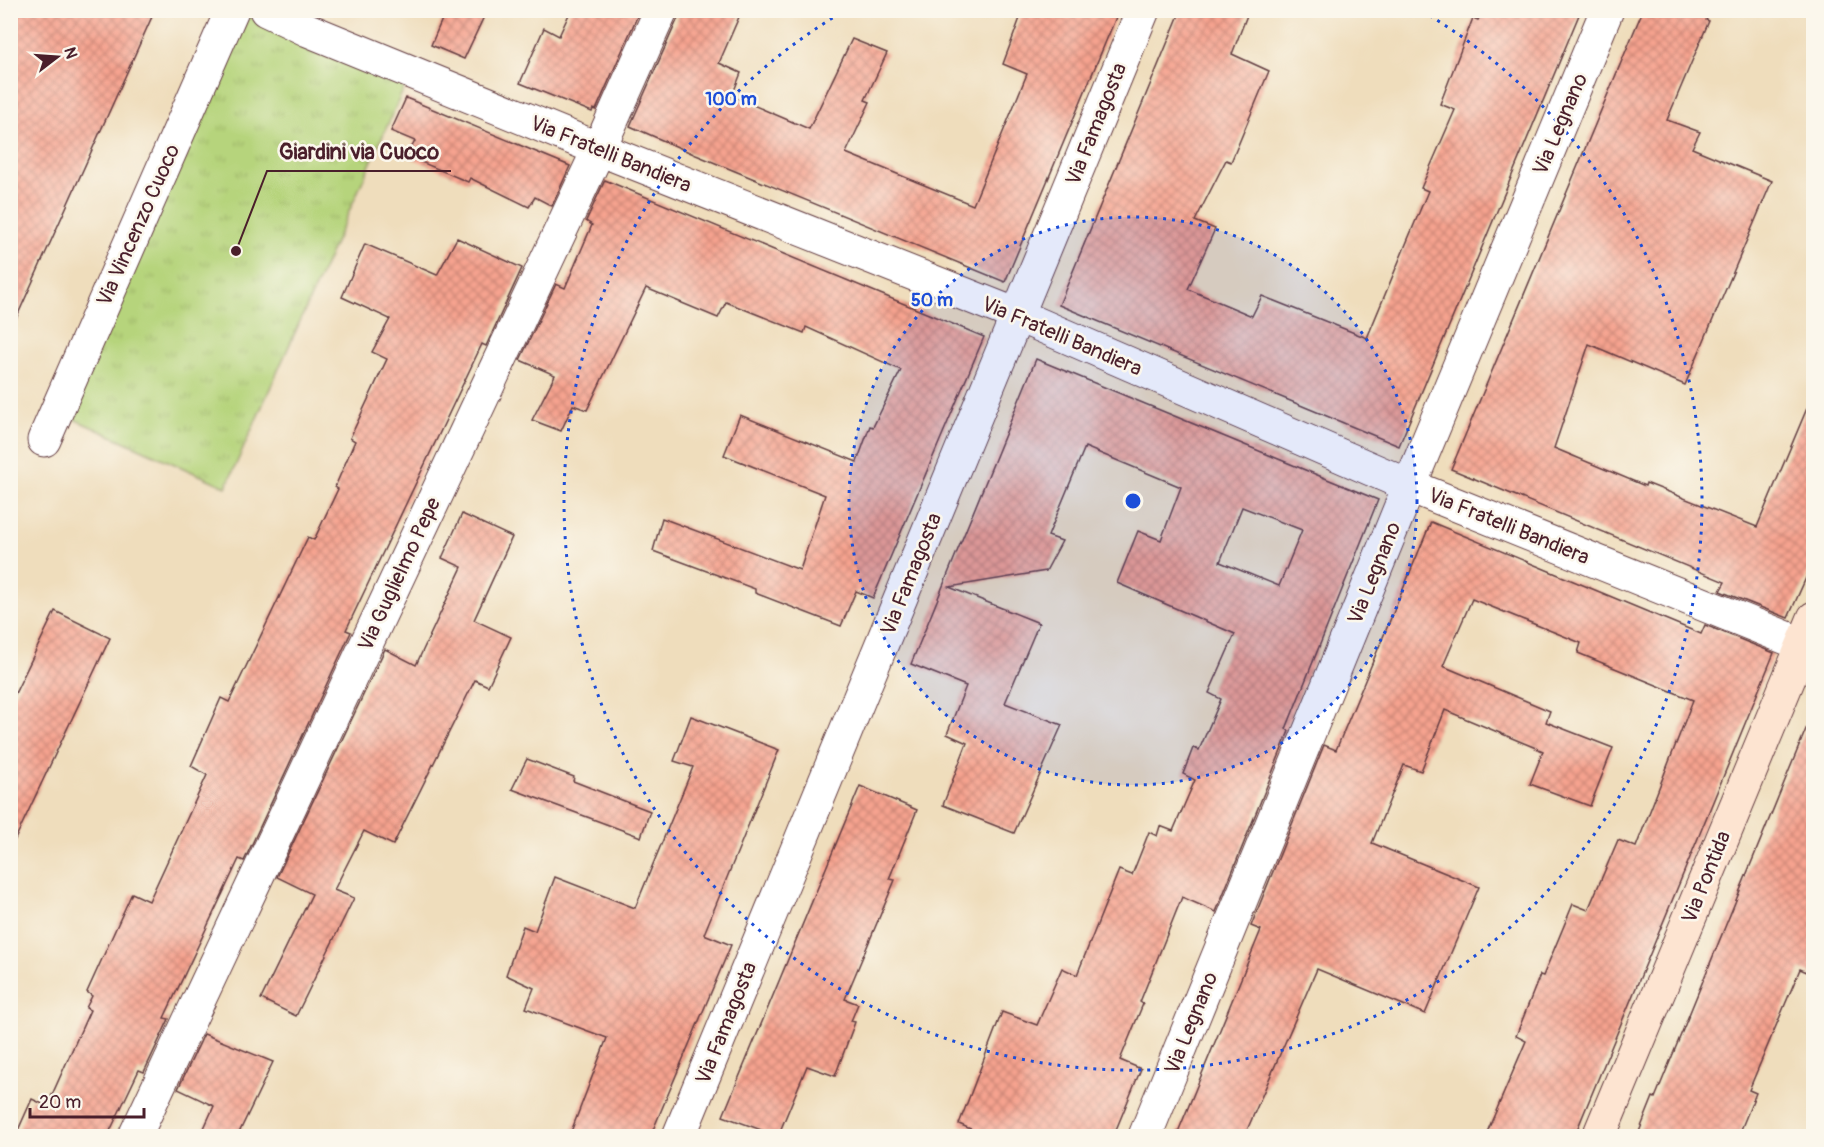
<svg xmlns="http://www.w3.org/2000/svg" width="1824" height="1147" font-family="Pangolin,sans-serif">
	<defs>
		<pattern id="park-tufts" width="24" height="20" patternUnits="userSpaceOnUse" patternTransform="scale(1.5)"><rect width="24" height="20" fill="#b6d47b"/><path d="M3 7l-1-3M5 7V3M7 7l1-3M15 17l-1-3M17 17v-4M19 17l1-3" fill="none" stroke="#9eb66a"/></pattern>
		<pattern id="building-cross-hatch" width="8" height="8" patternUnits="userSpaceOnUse" patternTransform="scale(1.5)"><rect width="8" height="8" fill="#f6a38f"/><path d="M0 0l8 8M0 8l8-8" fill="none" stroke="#c98475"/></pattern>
	</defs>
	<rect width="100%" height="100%" fill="#fbf7ec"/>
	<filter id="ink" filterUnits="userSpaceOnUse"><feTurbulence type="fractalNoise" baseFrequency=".0167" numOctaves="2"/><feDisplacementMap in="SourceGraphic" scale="12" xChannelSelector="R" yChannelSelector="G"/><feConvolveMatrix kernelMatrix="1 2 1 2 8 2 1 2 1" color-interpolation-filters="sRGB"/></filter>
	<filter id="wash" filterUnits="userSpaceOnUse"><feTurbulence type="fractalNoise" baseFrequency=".008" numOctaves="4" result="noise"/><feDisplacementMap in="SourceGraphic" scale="24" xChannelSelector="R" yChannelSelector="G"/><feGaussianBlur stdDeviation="1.35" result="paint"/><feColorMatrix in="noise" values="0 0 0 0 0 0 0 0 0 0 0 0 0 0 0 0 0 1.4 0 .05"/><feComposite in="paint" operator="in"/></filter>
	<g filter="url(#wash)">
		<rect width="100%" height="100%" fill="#efddbc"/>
		<polygon fill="url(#park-tufts)" stroke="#807a53" stroke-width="1.5" points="243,14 405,86 226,487 67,416"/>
		<g id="blocks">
			<g fill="url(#building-cross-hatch)" fill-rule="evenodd">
				<polygon points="10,10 155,10 10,332"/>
				<polygon points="446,10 487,10 464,59 431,45"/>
				<polygon points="571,10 640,10 596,110 593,109 592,112 520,83 544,28 559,36"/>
				<polygon points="679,10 742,10 719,63 741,73 732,96 809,129 852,39 887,53 865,100 870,102 846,153 973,205 1027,74 1003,64 1023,10 1119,10 1005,282 696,155 630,126 678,18"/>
				<polygon points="1181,10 1249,10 1232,54 1269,71 1231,162 1226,160 1195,221 1215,229 1188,289 1252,316 1262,296 1367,338 1428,191 1421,188 1455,110 1440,104 1473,18 1478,20 1483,10 1581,10 1399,446 1059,305"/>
				<polygon points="1643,10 1710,10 1706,20 1709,21 1667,120 1700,132 1692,148 1772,181 1685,385 1589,344 1554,448 1645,486 1646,483 1757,527 1813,394 1814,560 1788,618 1720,591 1725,582 1451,469"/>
				<polygon points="406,98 570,166 552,206 535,197 529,207 470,178 468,182 407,156 415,141 391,131"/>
				<polygon points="605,180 984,337 873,598 856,591 841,626 755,593 755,589 653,551 662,518 800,570 825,495 724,455 740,415 857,462 870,426 873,427 901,370 806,327 804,333 726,302 718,318 646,288 587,410 573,405 561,431 532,420 555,375 520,360 556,284 565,288 592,225 586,221"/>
				<polygon points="457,238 522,268 486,346 482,344 346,630 351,632 244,861 239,859 164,1018 169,1019 144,1072 139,1070 110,1131 117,1134 116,1137 15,1137 32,1099 47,1106 90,1010 86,1008 92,996 87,992 132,893 149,901 207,775 191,766 221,698 229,702 308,537 314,540 338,489 335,487 355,441 350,438 387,359 372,352 390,319 342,297 365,244 437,275"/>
				<path d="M1036,359L1378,500L1286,729L1289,731L1216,912L1182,897L1140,1002L1143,1004L1120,1060L1141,1069L1113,1137H989L959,1124L1002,1012L1037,1025L1062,968L1077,975L1119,870L1132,875L1149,832L1157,836L1160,826L1173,831L1195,780L1183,774L1193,748L1199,750L1221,699L1209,693L1235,634L1117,583L1138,531L1161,540L1181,487L1085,447L1048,536L1062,541L1046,571L949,587L1039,623L1005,703L1062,725L1014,833L943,805L967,743L947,734L966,686L911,664ZM1242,507L1302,530L1279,586L1220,562Z"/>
				<polygon points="462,514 512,537 474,620 511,637 488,686 475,680 393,845 364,831 334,890 354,898 296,1016 261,999 312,894 277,877 385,649 416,665 462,567 442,558"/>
				<polygon points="1431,522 1701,634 1705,625 1774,653 1696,843 1574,1137 1485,1137 1526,1041 1516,1036 1540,975 1543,976 1573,904 1588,910 1618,840 1636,847 1693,700 1578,653 1581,643 1472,599 1443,666 1550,711 1546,722 1613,748 1590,806 1530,784 1543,751 1445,710 1421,771 1404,765 1372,843 1479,887 1425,1014 1317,969 1244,1137 1176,1137 1261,930 1251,926 1324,745 1336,750"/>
				<polygon points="55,611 110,638 10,850 10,704"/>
				<polygon points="1813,712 1814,975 1800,969 1749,1090 1756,1093 1738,1137 1637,1137 1653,1097 1655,1098"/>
				<polygon points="691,716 779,750 704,934 731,945 650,1137 569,1137 607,1038 526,1008 534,988 506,975 523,926 535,931 555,877 635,908 693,767 674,761"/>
				<polygon points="527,759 574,777 573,781 650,811 641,837 512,789"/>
				<polygon points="860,786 917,810 889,879 895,880 845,999 858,1004 851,1021 855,1022 835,1076 807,1066 778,1136 723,1116"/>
				<polygon points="204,1034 273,1062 237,1137 200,1137 214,1106 178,1089"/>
			</g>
		</g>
	</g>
	<g filter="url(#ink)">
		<use href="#blocks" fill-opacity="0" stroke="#633c41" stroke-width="1.5"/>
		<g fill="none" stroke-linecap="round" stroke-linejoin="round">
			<defs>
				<g id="street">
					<polyline points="266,10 308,30 599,149 1017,315 1410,486 1814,649"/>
					<polyline points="44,440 232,10"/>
					<polyline points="135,1136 599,149 661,10"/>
					<polyline points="679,1136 1143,10"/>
					<polyline points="1145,1136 1399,511 1607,10"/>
				</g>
				<polyline id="secondary" points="1599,1136 1814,618"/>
			</defs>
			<use href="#street" stroke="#633c41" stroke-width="35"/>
			<use href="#secondary" stroke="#633c41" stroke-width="35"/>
			<use href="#street" stroke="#fff" stroke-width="33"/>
			<use href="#secondary" stroke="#fde4d1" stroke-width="33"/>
		</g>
	</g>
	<circle cx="1133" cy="501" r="284" fill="#1d4ed8" fill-opacity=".12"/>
	<g fill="none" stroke="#1d4ed8" stroke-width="3" stroke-dasharray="3 6">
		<circle cx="1133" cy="501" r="284"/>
		<path d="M1422 11A569 569 0 1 1 844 11"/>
	</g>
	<g text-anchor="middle" stroke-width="5" stroke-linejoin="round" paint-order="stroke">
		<g font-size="21" fill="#4a1f2b" stroke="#fbf7ec">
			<text transform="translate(1096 124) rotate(-68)" y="7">Via Famagosta</text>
			<text transform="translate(1560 124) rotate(-67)" y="7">Via Legnano</text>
			<text transform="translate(611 154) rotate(22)" y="7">Via Fratelli Bandiera</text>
			<text transform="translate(138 225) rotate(-66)" y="7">Via Vincenzo Cuoco</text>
			<text transform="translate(1062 336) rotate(23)" y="7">Via Fratelli Bandiera</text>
			<text transform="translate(1509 526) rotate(22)" y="7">Via Fratelli Bandiera</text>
			<text transform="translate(1374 573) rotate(-68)" y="7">Via Legnano</text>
			<text transform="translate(399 574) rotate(-65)" y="7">Via Guglielmo Pepe</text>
			<text transform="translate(911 574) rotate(-68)" y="7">Via Famagosta</text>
			<text transform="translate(1706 877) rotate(-68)" y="7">Via Pontida</text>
			<text transform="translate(726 1023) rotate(-68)" y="7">Via Famagosta</text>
			<text transform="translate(1191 1023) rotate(-68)" y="7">Via Legnano</text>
		</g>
	</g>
	<circle cx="1133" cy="501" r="9" fill="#1d4ed8" stroke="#fbf7ec" stroke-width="3"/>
	<g font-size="18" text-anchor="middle" font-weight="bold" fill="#1d4ed8" stroke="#fbf7ec" stroke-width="5" stroke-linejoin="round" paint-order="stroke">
		<text x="731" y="105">100 m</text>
		<text x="932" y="306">50 m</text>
	</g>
	<path fill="none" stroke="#4a1f2b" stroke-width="2" d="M236 251L267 171H451"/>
	<circle fill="#4a1f2b" stroke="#fbf7ec" stroke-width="2" cx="236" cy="251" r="6"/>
	<g font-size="22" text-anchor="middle" font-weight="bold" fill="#4a1f2b" stroke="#fbf7ec" stroke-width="5" stroke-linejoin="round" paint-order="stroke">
		<text x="359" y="159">Giardini via Cuoco</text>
	</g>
	<rect width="1824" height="1147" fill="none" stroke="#fbf7ec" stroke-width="36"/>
	<g transform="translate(57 57) rotate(73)" stroke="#fbf7ec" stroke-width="4.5" paint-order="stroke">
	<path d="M0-4.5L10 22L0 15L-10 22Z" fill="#4a1f2b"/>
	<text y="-9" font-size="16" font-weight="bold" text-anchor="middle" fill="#4a1f2b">N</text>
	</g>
	<path d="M30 1108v9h114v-9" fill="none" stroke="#4a1f2b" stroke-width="3"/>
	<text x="39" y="1108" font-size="18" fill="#4a1f2b" stroke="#fbf7ec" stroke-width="4.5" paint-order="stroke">20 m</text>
</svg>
